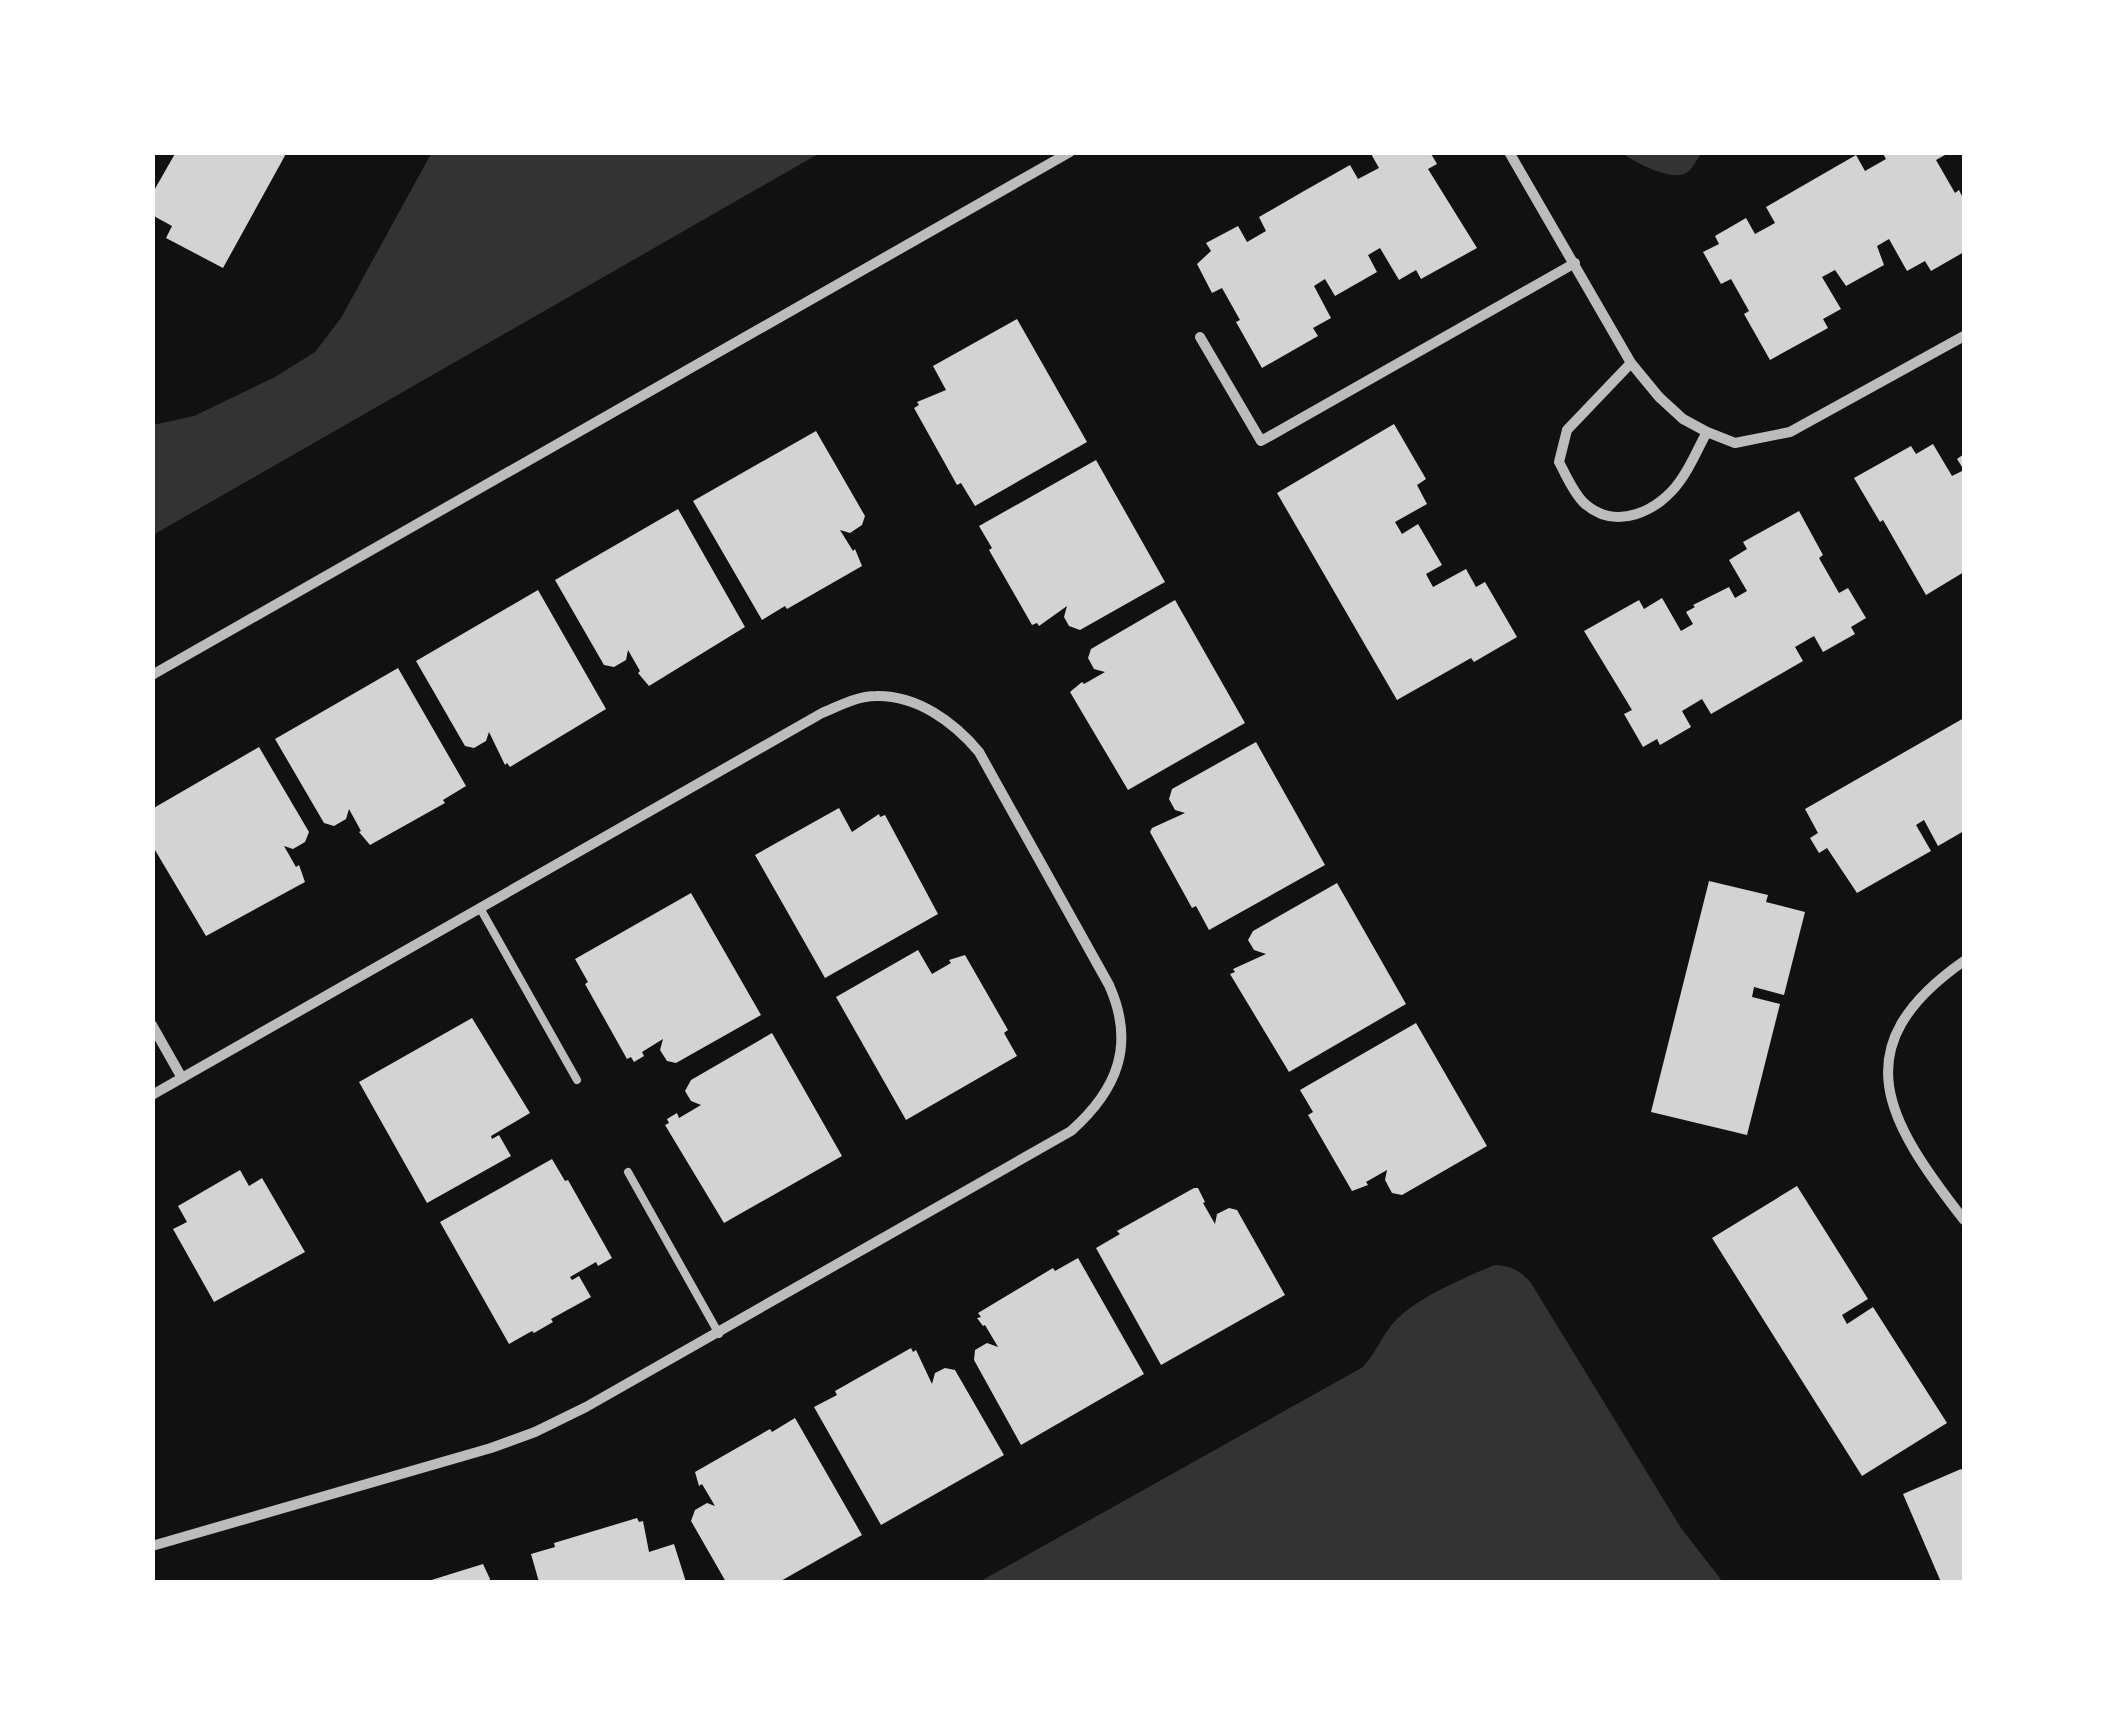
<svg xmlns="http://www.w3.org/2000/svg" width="2117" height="1735" font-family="Helvetica,sans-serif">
	<rect width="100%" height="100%" fill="#111"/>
	<g fill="#333">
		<polygon points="432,152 820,153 153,535 153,425 194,416 275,377 315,352 341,318"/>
		<path d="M1622,153H1701C1697,159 1692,170 1686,173C1672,182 1634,162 1622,153Z"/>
		<path d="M1494,1265C1511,1266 1520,1270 1531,1283L1681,1528L1723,1582H979L1363,1367C1375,1354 1380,1340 1390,1327C1411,1299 1463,1279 1494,1265Z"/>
	</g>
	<g fill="#d3d3d3">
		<polygon points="176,152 287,152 223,268 166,238 172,226 152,215 152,194"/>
		<polygon points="1370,152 1430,152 1437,164 1428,169 1477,248 1421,279 1416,270 1399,280 1380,248 1368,255 1377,272 1335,296 1325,279 1314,286 1331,318 1313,328 1318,336 1262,368 1236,322 1240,320 1222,288 1212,293 1197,264 1211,251 1206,243 1238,226 1247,242 1266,231 1259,217 1304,191 1350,165 1358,179 1379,168"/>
		<polygon points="1882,152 1944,152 1945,155 1936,160 1955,193 1959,190 1964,200 1964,252 1931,271 1925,261 1907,271 1889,239 1877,246 1884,265 1846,286 1835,270 1822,277 1841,309 1823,319 1828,328 1770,360 1744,314 1749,311 1731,279 1721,284 1703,252 1719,244 1715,236 1746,218 1755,234 1775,223 1766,207 1856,155 1865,171 1886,159"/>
		<polygon points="1017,319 1087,442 975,506 961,483 957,485 914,408 919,405 917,402 946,390 933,366"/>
		<polygon points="1394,424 1426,479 1417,485 1427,504 1395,522 1402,534 1418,524 1442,565 1426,574 1433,587 1466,569 1476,587 1485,582 1517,637 1474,662 1471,658 1397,700 1277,493"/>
		<polygon points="816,431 865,516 862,525 850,533 840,530 853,551 855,549 862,566 787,609 785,606 762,620 693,501"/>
		<polygon points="1933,444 1952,476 1964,470 1957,459 1964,454 1964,572 1926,595 1883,520 1880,522 1854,478 1911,446 1916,454"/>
		<polygon points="1096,460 1165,582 1080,630 1069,626 1064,617 1067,606 1039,626 1037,623 1032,625 989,550 992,548 979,526"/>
		<polygon points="678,509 745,627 649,686 638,673 640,671 628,650 626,660 614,667 604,665 555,580"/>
		<polygon points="1799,511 1823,555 1819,558 1839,593 1848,588 1866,618 1851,627 1855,634 1823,652 1814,636 1795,647 1803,661 1711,714 1702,699 1682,711 1691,727 1660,745 1657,739 1643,747 1624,714 1632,710 1584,631 1639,600 1644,609 1662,598 1681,631 1693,624 1686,612 1695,607 1693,605 1729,587 1735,598 1747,591 1729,560 1747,549 1743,542"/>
		<polygon points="538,590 606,709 510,767 507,763 505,765 489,732 486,741 474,748 465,746 416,661"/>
		<polygon points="1175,600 1245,723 1128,790 1070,692 1082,682 1084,684 1105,672 1094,669 1088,658 1091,649"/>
		<polygon points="398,668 466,786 443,800 445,803 370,845 359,832 361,831 349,809 346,819 334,826 324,823 275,739"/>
		<polygon points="1964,718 1964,831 1938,846 1924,820 1916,825 1931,851 1857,893 1827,848 1819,853 1810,838 1818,833 1805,809"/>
		<polygon points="1256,742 1325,865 1209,930 1196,906 1192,908 1150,832 1152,828 1185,813 1175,810 1169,799 1172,789"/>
		<polygon points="259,747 309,832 305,842 293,849 284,846 296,867 299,865 305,882 206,936 152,845 152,809"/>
		<polygon points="839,808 852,832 879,814 880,817 885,815 938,914 825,978 755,855"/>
		<polygon points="1709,881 1768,895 1766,902 1805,912 1784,995 1754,987 1752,997 1780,1004 1747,1135 1651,1112"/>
		<polygon points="1337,883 1406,1004 1289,1072 1230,974 1235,972 1233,969 1266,954 1254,950 1248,940 1253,931"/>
		<polygon points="691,893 761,1015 676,1063 667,1061 660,1050 663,1039 642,1052 644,1056 634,1062 631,1057 627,1059 585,984 588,982 575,959"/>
		<polygon points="918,950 932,974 951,963 949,960 965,955 1008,1030 1004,1033 1017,1056 906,1120 836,997"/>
		<polygon points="472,1018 530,1113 491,1136 492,1139 499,1135 511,1156 427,1203 359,1082"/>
		<polygon points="1416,1023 1487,1146 1402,1195 1392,1193 1385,1180 1387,1170 1366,1182 1368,1185 1352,1191 1308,1115 1313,1112 1300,1090"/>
		<polygon points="772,1033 842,1156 724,1223 665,1125 669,1123 667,1119 677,1113 679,1118 701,1105 691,1101 685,1091 691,1080"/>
		<polygon points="552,1159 565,1181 568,1180 612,1258 598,1266 596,1262 570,1277 572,1280 579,1276 591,1297 551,1319 553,1322 534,1333 532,1331 509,1344 440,1222"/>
		<polygon points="240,1170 249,1186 262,1178 305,1252 214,1302 173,1229 187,1222 178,1206"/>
		<polygon points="1797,1186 1868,1299 1842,1315 1847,1324 1873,1307 1947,1423 1862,1476 1712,1238"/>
		<polygon points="1194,1188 1198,1188 1205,1202 1203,1203 1215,1224 1217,1214 1229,1208 1237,1210 1285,1295 1161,1365 1096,1248 1120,1234 1117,1231"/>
		<polygon points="1078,1258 1144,1374 1021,1445 974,1360 975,1350 987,1343 998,1347 985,1325 983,1326 977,1318 981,1317 978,1313 1053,1268 1055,1271"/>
		<polygon points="911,1348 913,1352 916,1350 932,1384 935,1373 945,1368 955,1370 1004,1455 881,1525 814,1407 837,1395 835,1391"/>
		<polygon points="795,1418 862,1535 779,1582 726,1582 691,1521 695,1510 707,1503 715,1506 702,1484 699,1486 695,1472 770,1429 772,1432"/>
		<polygon points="1961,1469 1964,1473 1964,1582 1941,1582 1903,1494"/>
		<polygon points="637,1518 639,1522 643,1521 649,1552 674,1544 686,1582 539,1582 531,1554 555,1547 554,1543"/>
		<polygon points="483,1564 490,1579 489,1582 425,1582"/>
	</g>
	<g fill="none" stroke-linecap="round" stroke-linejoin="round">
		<g stroke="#bcbcbc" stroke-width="8">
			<polyline points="480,908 577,1080"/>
			<polyline points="628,1172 719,1334"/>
		</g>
		<g stroke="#bcbcbc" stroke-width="10">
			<polyline points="1509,152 1631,363 1659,397 1683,419 1707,432 1735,443 1790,432 1964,336"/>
			<polyline points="1200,337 1261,441 1575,263"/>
			<path d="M1631,363L1567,430L1559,462C1566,475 1573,492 1584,503C1616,532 1659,511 1680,481C1691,466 1698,448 1707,432"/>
			<polyline points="152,675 1070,152"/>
			<path d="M1964,961C1841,1047 1887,1121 1964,1220"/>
			<polyline points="152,1025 182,1078"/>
			<path d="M152,1095L822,713C839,706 857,696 876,696C917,695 954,722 979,752L1109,985C1136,1045 1117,1090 1071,1131L586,1407L535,1432L491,1448L152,1546"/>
		</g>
	</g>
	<rect width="2117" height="1735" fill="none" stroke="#ffffff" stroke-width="310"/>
</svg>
